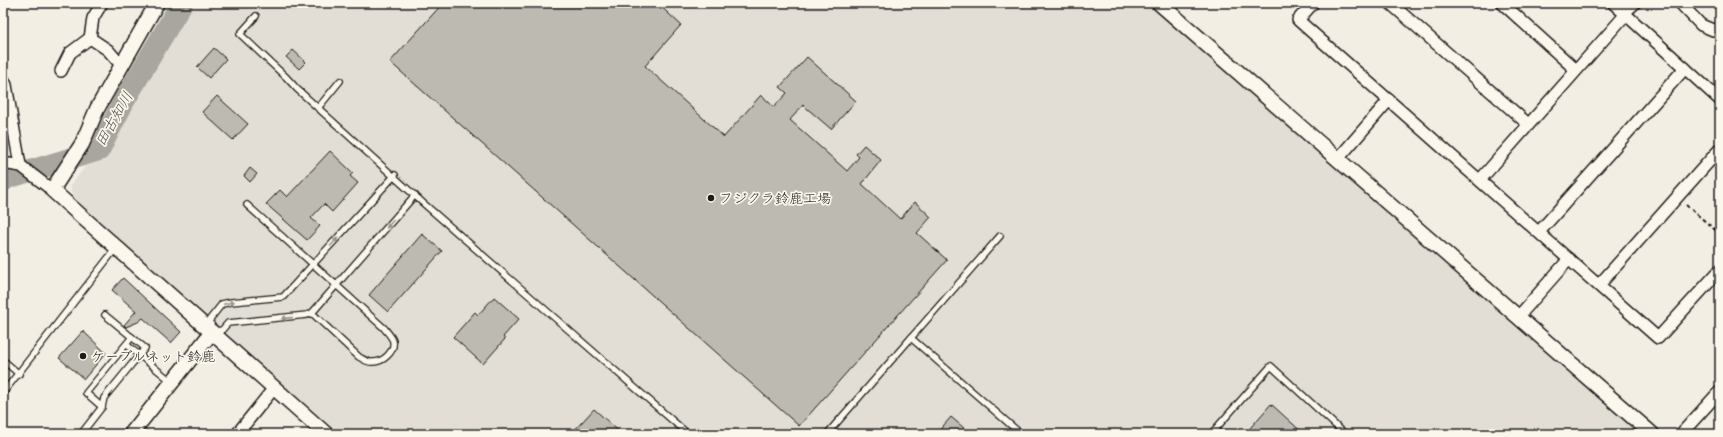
<svg xmlns="http://www.w3.org/2000/svg" width="1723" height="437" font-family="Mynerve,'Klee One',sans-serif">
	<rect width="100%" height="100%" fill="#f2eee4"/>
	<filter id="ink" filterUnits="userSpaceOnUse"><feTurbulence type="fractalNoise" baseFrequency=".025" numOctaves="2"/><feDisplacementMap in="SourceGraphic" scale="8" xChannelSelector="R" yChannelSelector="G"/><feConvolveMatrix kernelMatrix="1 2 1 2 8 2 1 2 1" color-interpolation-filters="sRGB"/></filter>
	<g filter="url(#ink)">
		<polygon fill="#e2ded5" points="166,3 1154,3 1645,434 335,434 74,201 70,186 89,162 86,159 104,128 109,100"/>
		<g fill="none" stroke-linecap="round" stroke-linejoin="round">
			<polyline stroke="#a9a6a0" stroke-width="22" points="3,181 7,178 99,150 124,101 182,3"/>
		</g>
		<g fill="#bdbab1" stroke="#1c1c1c">
			<polygon points="443,3 657,3 681,25 645,66 724,137 761,95 774,107 787,93 780,87 807,57 856,101 831,129 803,105 790,120 847,171 859,157 856,154 864,145 881,160 862,184 900,219 915,202 931,217 917,233 947,260 799,426 390,62"/>
			<polygon points="214,48 226,59 209,78 197,67"/>
			<polygon points="293,50 306,62 299,69 286,57"/>
			<polygon points="217,96 248,124 233,140 202,112"/>
			<polygon points="330,151 353,173 350,176 358,183 332,212 324,204 311,218 320,226 307,240 266,204 280,190 287,197"/>
			<polygon points="250,168 257,174 250,182 244,176"/>
			<polygon points="422,234 442,251 388,312 369,295"/>
			<polygon points="123,278 181,332 171,343 143,318 138,322 126,327 124,325 136,311 112,290"/>
			<polygon points="494,297 519,319 503,337 505,339 483,364 453,337 475,312 478,315"/>
			<polygon points="83,331 106,353 84,379 59,358"/>
			<polygon points="1271,404 1304,434 1245,434"/>
			<polygon points="594,409 622,434 571,434"/>
			<polygon points="951,417 971,434 936,434"/>
		</g>
		<g fill="none" stroke-linecap="round" stroke-linejoin="round">
			<defs>
				<g id="service">
					<polyline points="256,16 240,34 286,77 297,89 423,203 688,434"/>
					<polyline points="318,108 340,81"/>
					<polyline points="395,175 283,297 231,302 222,304 210,319 212,332 222,330 228,323 307,315 312,313 415,195"/>
					<path d="M247,205L384,328C387,332 392,337 393,341C395,352 383,362 373,362C368,363 363,359 359,357L312,313"/>
					<polyline points="911,338 1021,434"/>
					<polyline points="127,345 172,382"/>
					<polyline points="3,360 19,374"/>
					<polyline points="3,393 116,248"/>
					<polyline points="102,407 86,393 132,337"/>
					<polyline points="81,434 102,407 104,398 145,348 105,315"/>
					<polyline points="827,434 1000,236"/>
					<polyline points="1211,434 1271,366 1345,434"/>
				</g>
				<g id="minor">
					<polyline points="102,3 93,18 90,38 108,50 121,65"/>
					<polyline points="1313,3 1298,20 1658,338 1720,270"/>
					<polyline points="1390,3 1528,124"/>
					<polyline points="1502,3 1576,70"/>
					<polyline points="1613,3 1720,100"/>
					<polyline points="1680,3 1701,25 1713,30 1720,29"/>
					<polyline points="1624,13 1635,3"/>
					<polyline points="61,71 70,53 90,38"/>
					<polyline points="3,79 6,85 20,165"/>
					<polyline points="1338,159 1389,100"/>
					<polyline points="3,163 21,166 52,190"/>
					<polyline points="1480,180 1626,14"/>
					<polyline points="1539,232 1685,68"/>
					<polyline points="1599,285 1720,149"/>
					<polyline points="1518,317 1569,259"/>
					<polyline points="237,434 274,388"/>
					<polyline points="1681,434 1720,391"/>
				</g>
				<g id="tertiary">
					<polyline points="157,3 97,109 82,144 52,190 326,434"/>
					<polyline points="1159,3 1652,434"/>
					<polyline points="131,434 212,332"/>
				</g>
			</defs>
			<use href="#service" stroke="#1c1c1c" stroke-width="8"/>
			<use href="#minor" stroke="#1c1c1c" stroke-width="14"/>
			<use href="#tertiary" stroke="#1c1c1c" stroke-width="17"/>
			<polyline stroke="#1c1c1c" stroke-width="2" stroke-dasharray="4 3" stroke-linecap="butt" points="1686,205 1720,234"/>
			<use href="#service" stroke="#fbf7ec" stroke-width="5.5"/>
			<use href="#minor" stroke="#fbf7ec" stroke-width="11"/>
			<use href="#tertiary" stroke="#fbf7ec" stroke-width="14"/>
		</g>
		<defs><path id="oneway-solid" d="M-6-.8H1V-3.2L6.5 0L1 3.2V.8H-6Z"/></defs>
		<g fill="#97948e">
			<use href="#oneway-solid" transform="translate(390 224) rotate(131)"/>
			<use href="#oneway-solid" transform="translate(334 242) rotate(-48)"/>
			<use href="#oneway-solid" transform="translate(229 303) rotate(-13)"/>
			<use href="#oneway-solid" transform="translate(287 318) rotate(174)"/>
		</g>
	</g>
	<g fill="#1c1c1c" stroke="#fbf7ec" stroke-width="1.5">
		<circle cx="711" cy="198" r="4"/>
		<circle cx="83" cy="356" r="4"/>
	</g>
	<g text-anchor="middle" stroke-width="3.5" stroke-linejoin="round" paint-order="stroke">
		<g font-size="14" fill="#1c1c1c" stroke="#fbf7ec" text-anchor="start">
			<text x="719" y="203">フジクラ鈴鹿工場</text>
			<text x="91" y="361">ケーブルネット鈴鹿</text>
		</g>
		<g font-size="15" font-style="italic" fill="#545351" stroke="#fbf7ec">
			<text transform="translate(114 119) rotate(-60)" y="5">田古知川</text>
		</g>
	</g>
	<rect width="1723" height="437" fill="none" stroke="#fbf7ec" stroke-width="16"/>
	<rect x="8" y="8" width="1707" height="421" fill="none" stroke="#1c1c1c" stroke-width="1.5" filter="url(#ink)"/>
</svg>
